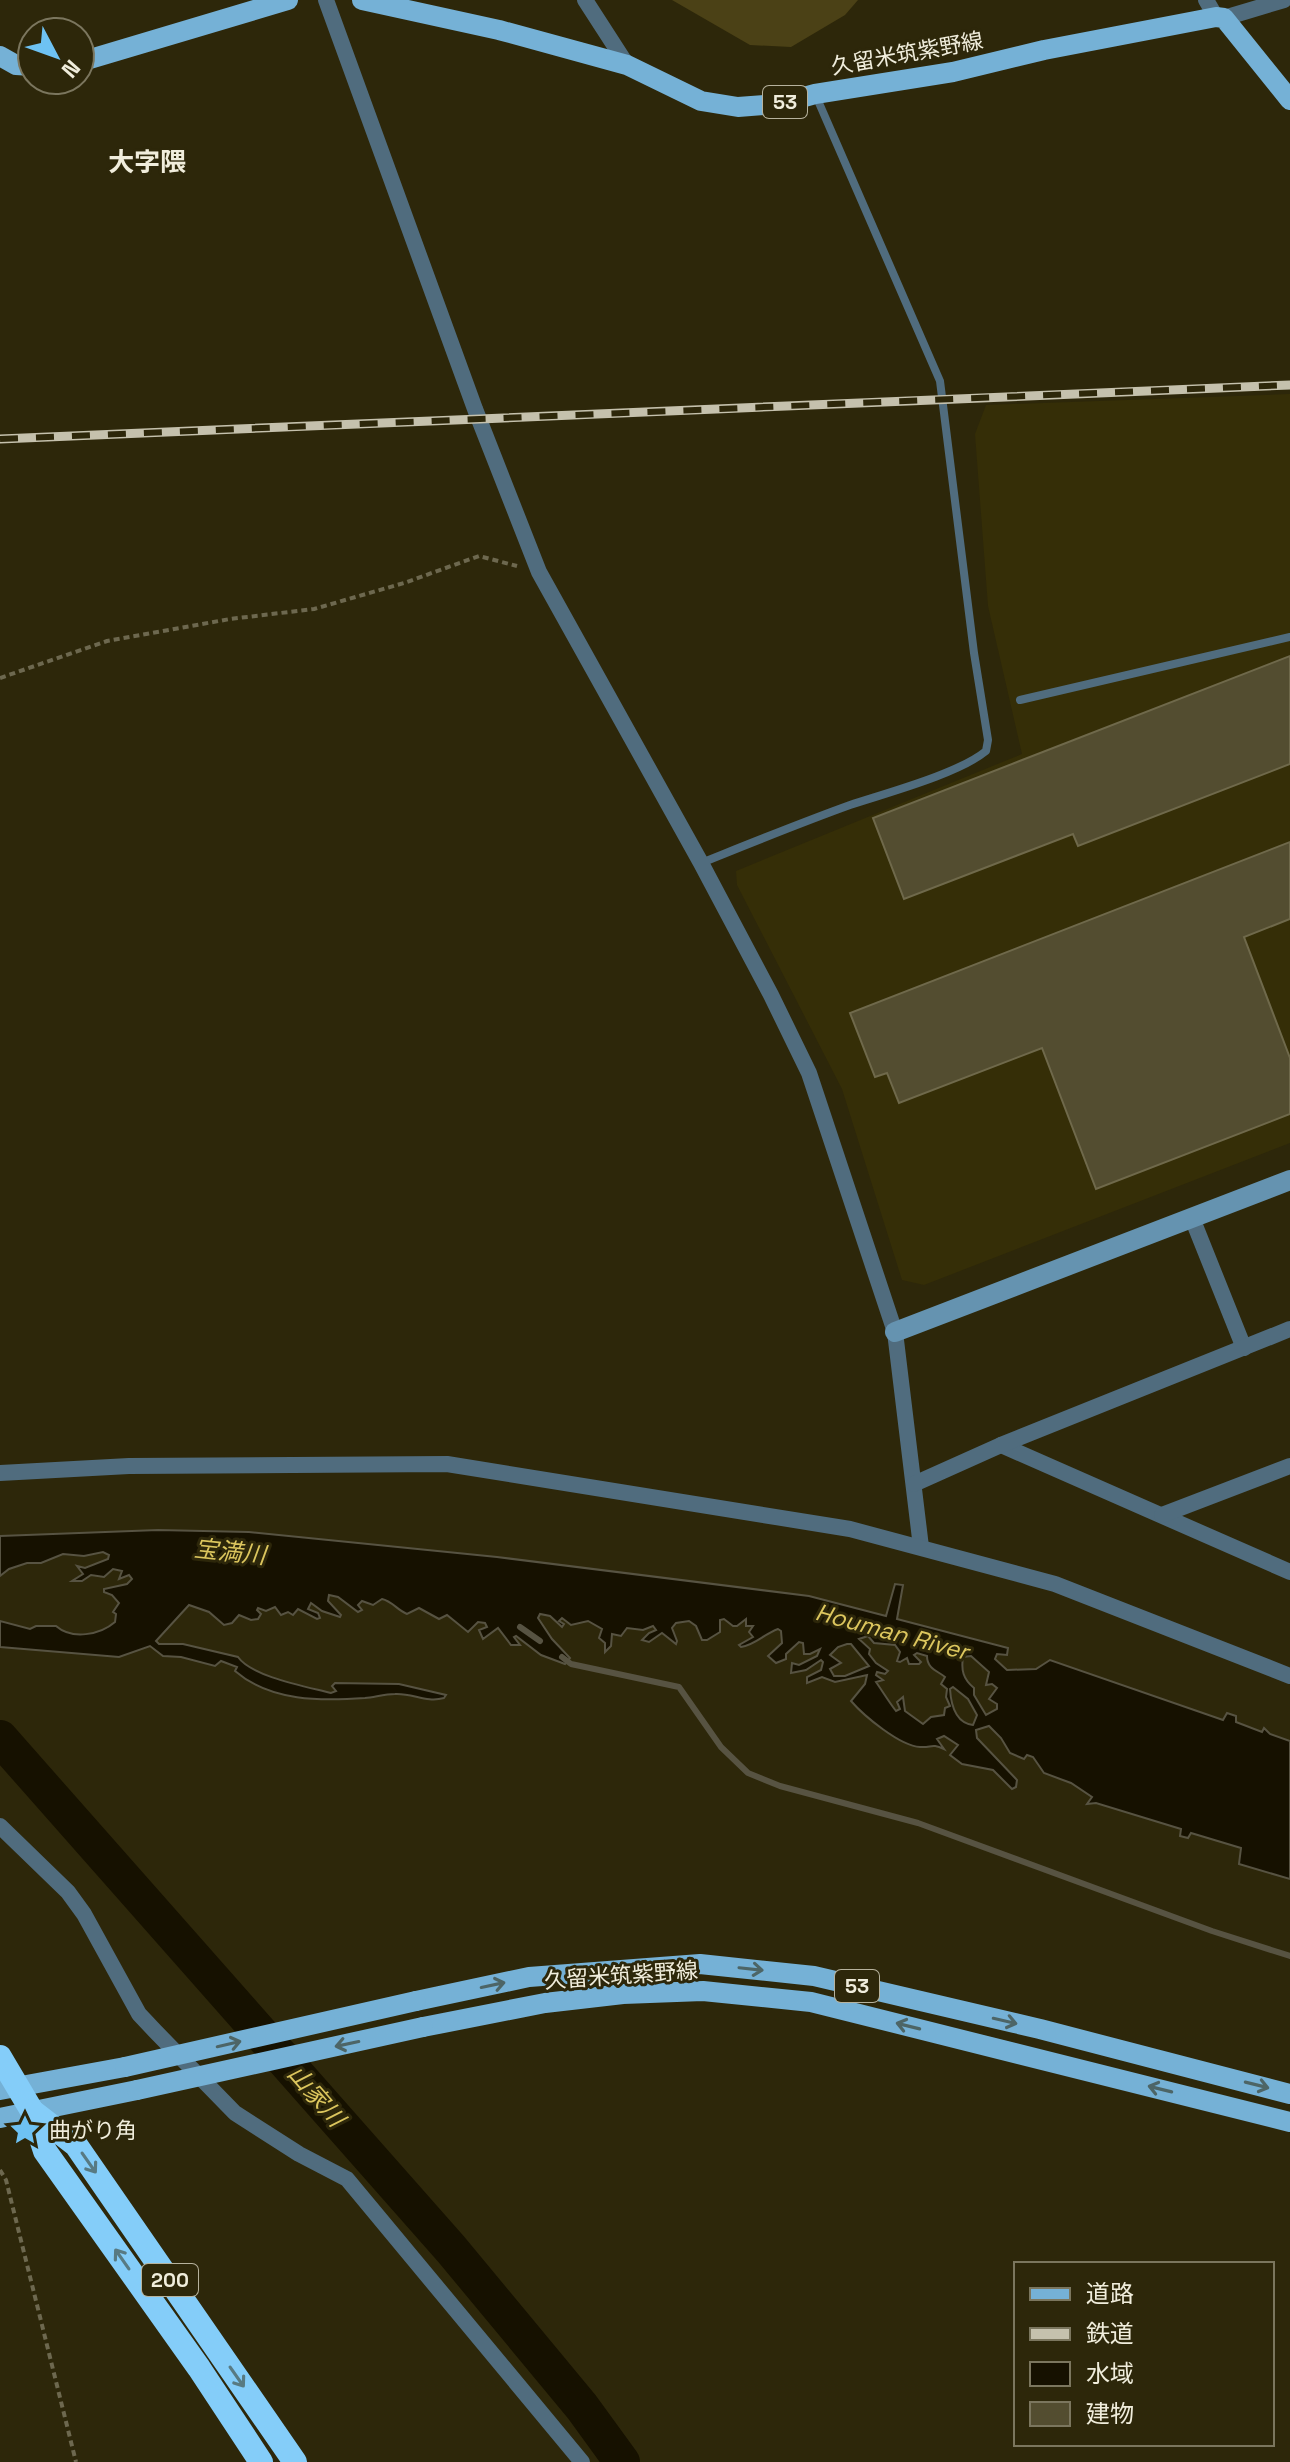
<svg xmlns="http://www.w3.org/2000/svg" width="1290" height="2462" font-family="'Space Grotesk','Noto Sans JP',sans-serif">
	<rect width="100%" height="100%" fill="#2d270a"/>
	<polygon fill="#352e07" points="1290,394 1290,1143 924,1285 902,1280 842,1089 737,885 736,871 1022,754 988,606 975,434 986,405"/>
	<polygon fill="#4b4116" points="672,0 858,0 845,15 791,47 750,45"/>
	<path fill="#161100" stroke="#575342" stroke-width="2" fill-rule="evenodd" d="M158,1530L249,1532L497,1557L809,1596L886,1616L895,1584L903,1585L897,1619L1008,1648L1007,1655L997,1654L995,1659L1007,1670L1036,1669L1050,1660L1223,1720L1227,1713L1236,1716V1722L1262,1732L1264,1728L1270,1734L1290,1741V1879L1239,1864L1241,1848L1191,1833L1188,1838L1180,1836L1181,1829L1096,1803L1087,1804L1092,1797L1071,1783L1044,1773L1033,1757L1027,1755L1024,1759L1010,1753L1001,1738L989,1726L976,1730L977,1738L1017,1780L1016,1787L1012,1789L993,1770L962,1764L950,1755L958,1745L944,1736L937,1739L944,1749C931,1743 932,1748 920,1747C900,1746 864,1716 851,1701L865,1684L867,1675L835,1682L822,1677L807,1683V1677L821,1670L823,1662L821,1660L806,1670L791,1673L792,1663L799,1665L817,1656L820,1649L810,1654H804L803,1643L799,1642L786,1654V1659L776,1663L768,1656L782,1643L781,1631L778,1629C764,1634 755,1645 741,1647L739,1645L753,1637L749,1632L753,1626H746V1619L737,1626H733L724,1619L720,1620V1632L707,1640H702L696,1626L689,1621L676,1623L672,1628L677,1641L676,1644L662,1633L649,1642L642,1640L649,1633L656,1630L653,1626L643,1630L627,1628L621,1636L612,1634L611,1646L605,1652V1643L599,1638L602,1629L588,1621L571,1625L562,1618L559,1621L564,1624L562,1627L550,1616L540,1614L538,1618L552,1639L570,1658L565,1664L541,1655L516,1636L514,1637L520,1645H511L498,1628L483,1639L479,1630L487,1627L485,1623L478,1622L468,1632L447,1615L439,1619L419,1608L407,1614C397,1610 392,1601 382,1599L373,1605L362,1601L358,1605L362,1610L358,1612L338,1597L329,1595L328,1601L341,1615L340,1617L322,1611L311,1603L308,1609L318,1613L320,1618L317,1619L298,1609L293,1615L288,1612L281,1615L275,1607L266,1611L258,1608L257,1610L261,1614L258,1619L251,1620L239,1615L232,1623L224,1625L209,1612L189,1605L156,1641L159,1644H183L238,1657C252,1677 308,1687 331,1693L336,1691L332,1686L335,1683L399,1684L446,1695L444,1698C426,1703 413,1693 395,1694C385,1694 375,1697 365,1698C321,1701 271,1702 235,1671L237,1667L221,1661L215,1666L181,1657L163,1656L150,1646L119,1657L0,1647V1621L30,1629L36,1626H56C72,1640 100,1635 115,1622L116,1614L113,1612L119,1603L112,1595L104,1592V1589L127,1584L132,1579L129,1575L119,1579L122,1571L113,1569L104,1577L91,1575L82,1581H72L83,1574L77,1566L85,1568L108,1559L109,1555L103,1552L84,1556L63,1554L41,1563H27L9,1569L0,1576V1536ZM868,1636L874,1643L895,1645L900,1652L897,1661L900,1662L907,1658L909,1664H919L921,1662L914,1655L917,1653L927,1656C927,1669 938,1671 945,1677L941,1684L947,1689L946,1697L950,1706L945,1708L944,1715L931,1717L923,1724L905,1711L903,1697L897,1702L900,1709L896,1711C889,1702 883,1692 876,1682L883,1680L876,1675L877,1672L885,1674L888,1671L876,1663L869,1654L870,1649L859,1639ZM847,1644H851L869,1666L845,1676H834L830,1669L841,1663L830,1655L838,1647ZM971,1656L989,1672L986,1685L992,1684L997,1688L989,1699L997,1704V1709L986,1715L974,1695V1688C963,1679 961,1670 963,1657ZM953,1687L968,1699L977,1715L973,1725C956,1723 951,1705 950,1689Z"/>
	<g fill="none" stroke-linecap="round" stroke-linejoin="round">
		<g stroke="#575342" stroke-width="6">
			<polyline points="520,1627 540,1641"/>
			<polyline points="562,1657 571,1664 679,1687 721,1747 748,1773 780,1786 918,1823 1212,1931 1290,1956"/>
		</g>
		<polyline stroke="#161100" stroke-width="36" points="0,1738 451,2249 582,2407 622,2462"/>
	</g>
	<g fill="#534d30" stroke="#6f694b" stroke-width="2">
		<polygon points="1290,656 1290,764 1078,846 1073,834 904,899 873,818"/>
		<polygon points="1290,842 1290,919 1244,937 1290,1058 1290,1114 1096,1189 1042,1048 899,1103 887,1073 875,1077 850,1013"/>
	</g>
	<g fill="none" stroke-linecap="round" stroke-linejoin="round">
		<g stroke="#6d684f" stroke-width="4" stroke-dasharray="6 4" stroke-linecap="butt">
			<polyline points="0,678 107,641 230,619 314,609 404,583 479,556 517,566"/>
			<polyline points="0,2170 6,2180 76,2462"/>
		</g>
		<g stroke="#506c7e" stroke-width="8">
			<polyline points="1020,700 1290,637"/>
			<path d="M701,863C751,843 800,823 850,805C886,793 958,774 986,751L988,740L974,653L940,381L816,96"/>
		</g>
		<g stroke="#506c7e" stroke-width="16">
			<polyline points="326,0 475,409 539,572 701,863 771,995 809,1073 895,1332 921,1547"/>
			<polyline points="585,0 627,65"/>
			<polyline points="1206,0 1216,17"/>
			<polyline points="1224,18 1284,0"/>
			<polyline points="1192,1218 1244,1348"/>
			<polyline points="1001,1445 1290,1572"/>
			<polyline points="0,1473 129,1466 447,1464 850,1529 1055,1584 1290,1676"/>
			<polyline points="914,1484 1001,1445 1290,1329"/>
			<polyline points="1162,1515 1290,1466"/>
			<polyline points="0,1826 68,1892 84,1914 139,2014 155,2031 235,2113 299,2154 347,2179 582,2462"/>
		</g>
		<polyline stroke="#6593b0" stroke-width="20" points="895,1332 1290,1180"/>
		<g stroke="#75b1d6" stroke-width="20">
			<polyline points="362,0 499,30 627,65 701,101 738,107 779,104 815,94 953,72 1044,50 1216,17 1224,18 1290,100"/>
			<polyline points="0,56 16,65 32,66"/>
			<polyline points="80,62 288,0"/>
			<polyline points="416,2001 529,1977 700,1964 814,1976 1040,2029 1290,2094"/>
			<polyline points="423,2027 545,2003 623,1994 703,1991 811,2002 1290,2122"/>
			<polyline points="0,2090 125,2067"/>
			<polyline points="0,2118 137,2090"/>
		</g>
		<g stroke="#84cdf9" stroke-width="24">
			<polyline points="0,2057 32,2111 45,2151 199,2368 261,2462"/>
			<polyline points="32,2111 76,2145 295,2462"/>
		</g>
		<defs>
			<polyline id="rail" points="0,439 1290,385"/>
		</defs>
		<use href="#rail" stroke="#c5c1ad" stroke-width="9"/>
		<use href="#rail" stroke="#2d270a" stroke-width="6" stroke-dasharray="18" stroke-linecap="butt"/>
		<g stroke="#75b1d6" stroke-width="20">
			<polyline points="125,2067 416,2001"/>
			<polyline points="137,2090 423,2027"/>
		</g>
	</g>
	<defs><path id="oneway-shaft" d="M-6 0H5M1.5-3L5.5 0L1.5 3" fill="none" stroke-width="1.6" stroke-linecap="round" stroke-linejoin="round" transform="scale(2)"/></defs>
	<g stroke="#4d6566">
		<use href="#oneway-shaft" transform="translate(751 1969) rotate(6)"/>
		<use href="#oneway-shaft" transform="translate(493 1985) rotate(-12)"/>
		<use href="#oneway-shaft" transform="translate(1005 2021) rotate(13)"/>
		<use href="#oneway-shaft" transform="translate(908 2026) rotate(-166)"/>
		<use href="#oneway-shaft" transform="translate(229 2044) rotate(-13)"/>
		<use href="#oneway-shaft" transform="translate(347 2044) rotate(168)"/>
		<use href="#oneway-shaft" transform="translate(1257 2085) rotate(14)"/>
		<use href="#oneway-shaft" transform="translate(1160 2089) rotate(-166)"/>
	</g>
	<g stroke="#587a82">
		<use href="#oneway-shaft" transform="translate(89 2163) rotate(55)"/>
		<use href="#oneway-shaft" transform="translate(122 2259) rotate(-125)"/>
		<use href="#oneway-shaft" transform="translate(237 2377) rotate(55)"/>
	</g>
	<defs>
		<symbol id="sight-bare" viewBox="-9 -9 18 18"><path d="M0-6L1.8-2.2L6-1.7L2.9 1.2L3.7 5.4L0 3.3L-3.7 5.4L-2.9 1.2L-6-1.7L-1.8-2.2Z" fill="#6ec2f3" stroke="#2d270a" stroke-width="2.5" paint-order="stroke"/></symbol>
	</defs>
	<g fill-rule="evenodd">
		<use href="#sight-bare" x="3" y="2108" width="44" height="44"/>
	</g>
	<g text-anchor="middle" stroke-width="6" stroke-linejoin="round" paint-order="stroke">
		<g fill="#2d270a" stroke="#b6b29d" stroke-width="2">
			<rect x="763" y="86" width="44" height="32" rx="6"/>
			<rect x="835" y="1970" width="44" height="32" rx="6"/>
			<rect x="142" y="2264" width="56" height="32" rx="6"/>
		</g>
		<g font-size="20" font-weight="bold" fill="#f0eddc">
			<text x="785" y="109">53</text>
			<text x="857" y="1993">53</text>
			<text x="170" y="2287">200</text>
		</g>
		<g font-size="22" fill="#f0eddc" stroke="#2d270a">
			<text transform="translate(907 53) rotate(-10)" y="8">久留米筑紫野線</text>
			<text transform="translate(621 1975) rotate(-4)" y="8">久留米筑紫野線</text>
		</g>
		<g font-size="22" fill="#f0eddc" stroke="#2d270a" text-anchor="start">
			<text x="49" y="2138">曲がり角</text>
		</g>
		<g font-size="24" font-style="italic" fill="#dcc65e" stroke="#2d270a">
			<text transform="translate(230 1552) rotate(6)" y="8">宝満川</text>
			<text transform="translate(892 1632) rotate(15)" y="8">Houman River</text>
			<text transform="translate(316 2096) rotate(49)" y="8">山家川</text>
		</g>
		<g font-size="26" font-weight="bold" fill="#f0eddc" stroke="#2d270a">
			<text x="147" y="171">大字隈</text>
		</g>
	</g>
	<rect x="1014" y="2262" width="260" height="184" fill="#2d270a" stroke="#7b765e" stroke-width="2"/>
	<rect x="1030" y="2288" width="40" height="12" fill="#75b1d6" stroke="#7b765e" stroke-width="2"/>
	<text x="1086" y="2302" font-size="24" fill="#f0eddc">道路</text>
	<rect x="1030" y="2328" width="40" height="12" fill="#c5c1ad" stroke="#7b765e" stroke-width="2"/>
	<text x="1086" y="2342" font-size="24" fill="#f0eddc">鉄道</text>
	<rect x="1030" y="2362" width="40" height="24" fill="#161100" stroke="#7b765e" stroke-width="2"/>
	<text x="1086" y="2382" font-size="24" fill="#f0eddc">水域</text>
	<rect x="1030" y="2402" width="40" height="24" fill="#534d30" stroke="#7b765e" stroke-width="2"/>
	<text x="1086" y="2422" font-size="24" fill="#f0eddc">建物</text>
	<g transform="translate(56 56) rotate(131)"><circle r="38" fill="#2d270a" stroke="#7b765e" stroke-width="2"/>
	<path d="M0-6L14 30L0 20L-14 30Z" fill="#6ec2f3"/>
	<text y="-12" font-size="22" font-weight="bold" text-anchor="middle" fill="#f0eddc">N</text>
	</g>
</svg>
